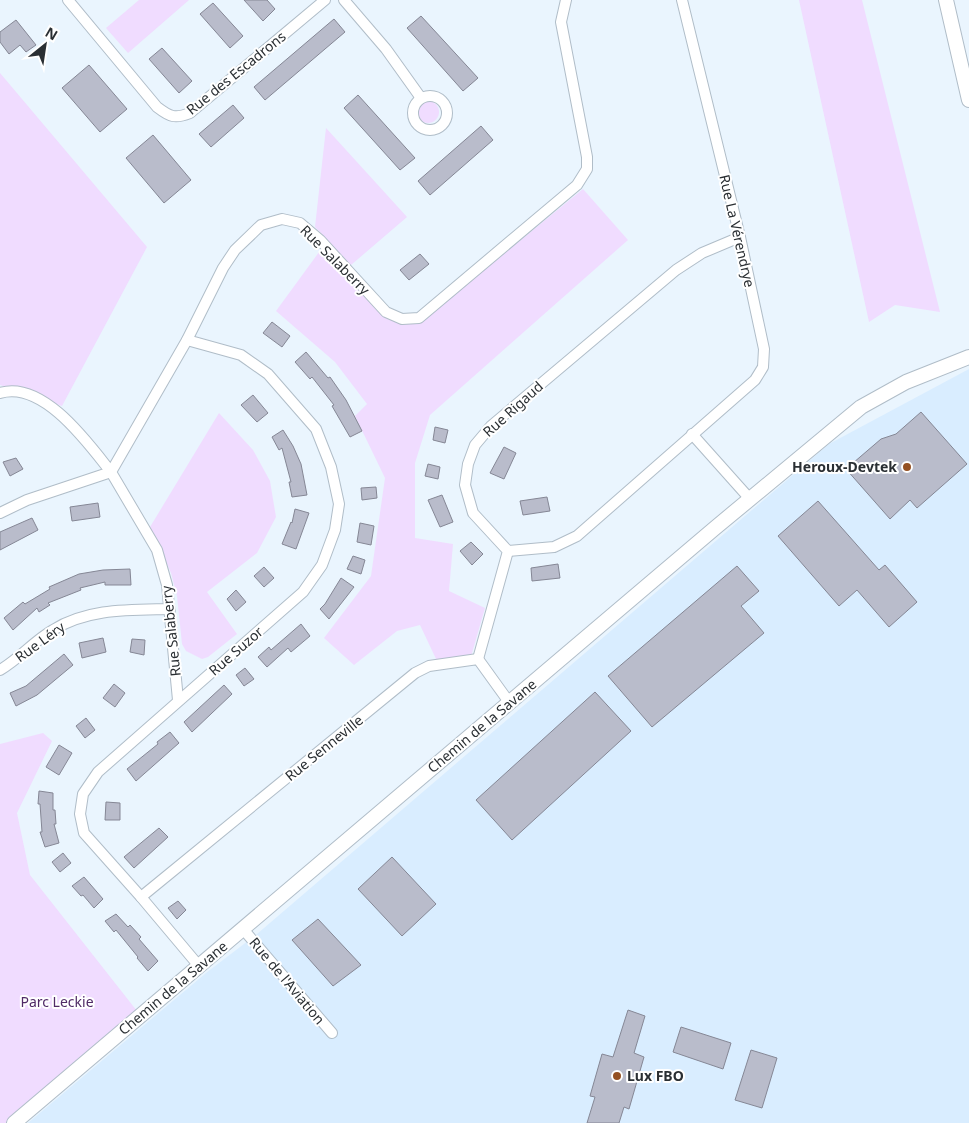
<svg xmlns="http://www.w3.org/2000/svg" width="969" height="1123" font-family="'Noto Sans',sans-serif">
	<rect width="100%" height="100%" fill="#eaf5fe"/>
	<polygon fill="#d9edff" points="969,369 969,1123 28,1123 206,973 257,934 829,444"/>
	<g fill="#f0dcff">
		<polygon points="139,0 189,0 128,53 106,28"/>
		<polygon points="799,0 862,0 940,312 895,305 869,322"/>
		<polygon points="0,73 147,247 62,406 0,385"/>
		<circle cx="428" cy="112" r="11"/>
		<polygon points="326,128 407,217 351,265 315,227"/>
		<polygon points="583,189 628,240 430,415 415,463 415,538 453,544 449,591 485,608 470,660 437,661 420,625 397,631 354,665 324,638 371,576 385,478 355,416 367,404 335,362 276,311 322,248 387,318 406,324 422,321"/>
		<polygon points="219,413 253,450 270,481 276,517 257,553 207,592 237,634 208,657 202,659 186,651 182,644 177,596 171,573 150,527"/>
		<polygon points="43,733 52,741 17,813 30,875 137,1011 9,1123 0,1123 0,744"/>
	</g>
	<g fill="#b9bccb" stroke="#858795">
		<polygon points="244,0 267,0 275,9 263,21"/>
		<polygon points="213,3 243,36 230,48 200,14"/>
		<polygon points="421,16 478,78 463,91 407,28"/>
		<polygon points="334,19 345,32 265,100 254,87"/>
		<polygon points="16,20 36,45 26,52 20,45 9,54 0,42 0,32"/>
		<polygon points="162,48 192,81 179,93 149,59"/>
		<polygon points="89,65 127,109 100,132 62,88"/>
		<polygon points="358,95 415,158 400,170 344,108"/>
		<polygon points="233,105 244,118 211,147 199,134"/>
		<polygon points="481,126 493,140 430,195 418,181"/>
		<polygon points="153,135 191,180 164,203 126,158"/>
		<polygon points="420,254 429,264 409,280 400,270"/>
		<polygon points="272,322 290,336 282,347 263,333"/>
		<polygon points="306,352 328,378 330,377 346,400 362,431 350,437 332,406 334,405 312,377 310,379 295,362"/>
		<polygon points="253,395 268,413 257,422 241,405"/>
		<polygon points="921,412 967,464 917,508 910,500 890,519 846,469 881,439 896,434"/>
		<polygon points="435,427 448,430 445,443 433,440"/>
		<polygon points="283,430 293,446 301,464 307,495 292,497 289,482 291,482 282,448 279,450 272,437"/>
		<polygon points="504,447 516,453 504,479 490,473"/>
		<polygon points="16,458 23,469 10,476 3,462"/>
		<polygon points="428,464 440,467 438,479 425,476"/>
		<polygon points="376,487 377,498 362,500 361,488"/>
		<polygon points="442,495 453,522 440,527 428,500"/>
		<polygon points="547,497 550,511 523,515 520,501"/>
		<polygon points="818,501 879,570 885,565 917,602 889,627 857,590 839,606 778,536"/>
		<polygon points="98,503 100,517 72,521 70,507"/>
		<polygon points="295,509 309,513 296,549 282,544 291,522 292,523"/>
		<polygon points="32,518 38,530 0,550 0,532"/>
		<polygon points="360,523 374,526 371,545 357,542"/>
		<polygon points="471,542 483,554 472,565 460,551"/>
		<polygon points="353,556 365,560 361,574 347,569"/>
		<polygon points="558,564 560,578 532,581 531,568"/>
		<polygon points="737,566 759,591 741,606 764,633 652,727 608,676"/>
		<polygon points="264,567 274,578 264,587 254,576"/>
		<polygon points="130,569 131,585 105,585 105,582 80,588 81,590 48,603 50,605 39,612 37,608 13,630 4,618 23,602 25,604 50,589 49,587 79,574 103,570"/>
		<polygon points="341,578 354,587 329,619 320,609 325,604"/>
		<polygon points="236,590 246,602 236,611 227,599"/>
		<polygon points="301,624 310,636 291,652 288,648 267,667 258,657 269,647 271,650"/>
		<polygon points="103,638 106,652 82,658 79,643"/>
		<polygon points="132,639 145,640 144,655 130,652"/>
		<polygon points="64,654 73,665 37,695 16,706 10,693 26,686"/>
		<polygon points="245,668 254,679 244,686 236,675"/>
		<polygon points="114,684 125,693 115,707 103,698"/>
		<polygon points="224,685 232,694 192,732 184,722"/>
		<polygon points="595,692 631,731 512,840 476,800"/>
		<polygon points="86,718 95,730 85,738 76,726"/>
		<polygon points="170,732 179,743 136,781 127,769 158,744 157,742"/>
		<polygon points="59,745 72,753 59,775 46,767"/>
		<polygon points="39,791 53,793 53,810 55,810 56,824 54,824 59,843 45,847 40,832 42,832 40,804 38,804"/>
		<polygon points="106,802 120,803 120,820 105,820"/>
		<polygon points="159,828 168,837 134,868 124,857"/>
		<polygon points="63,853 71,863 60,872 52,862"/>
		<polygon points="392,857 436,904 402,936 358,889"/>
		<polygon points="84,877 103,899 94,908 83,895 81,896 72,886"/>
		<polygon points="178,901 186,910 177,919 168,908"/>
		<polygon points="116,914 128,927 130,925 141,937 139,939 158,961 148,971 137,958 138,957 116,930 114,932 105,921"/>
		<polygon points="318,919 361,965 333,986 292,940"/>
		<polygon points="628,1010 645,1016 634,1053 644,1057 629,1109 624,1107 619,1123 587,1123 595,1097 590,1096 602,1054 613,1057"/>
		<polygon points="681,1027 731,1043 723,1069 673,1052"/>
		<polygon points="751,1050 777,1058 762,1108 735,1100"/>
	</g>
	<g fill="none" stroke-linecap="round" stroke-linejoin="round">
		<defs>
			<g id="street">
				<path d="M68,0L157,107C170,117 175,119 190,113L325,0"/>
				<polyline points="344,0 386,49 421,98"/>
				<circle cx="430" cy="113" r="17"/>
				<polyline points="187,340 241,355 268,374 316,429 331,467 339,504 335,530 322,565 303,592 98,772 83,794 80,814 84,833 141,897 199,966"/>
				<path d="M0,393C43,380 88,443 111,472L27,500L0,513"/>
				<polyline points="692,434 750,499"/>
				<polyline points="508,551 554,547 577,536 755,380 763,367 764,349 740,237 682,0"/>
				<polyline points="478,659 508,551 473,513 465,485 468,464 475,445 491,426 676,270 702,253 740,237"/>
				<path d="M0,670C19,659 34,641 53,630C88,608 130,610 170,609"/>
				<polyline points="178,700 167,585 157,550 111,472 187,340 223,268 235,250 261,225 282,219 300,223 320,240 386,312 402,319 419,318 577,185 587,169 587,157 561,22 566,0"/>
				<polyline points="141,897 415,673 429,666 478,659 509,702"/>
				<polyline points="243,929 332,1033"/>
			</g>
			<g id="secondary">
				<polyline points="946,0 969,100"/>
				<polyline points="14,1123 715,528 861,407 906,382 969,357"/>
			</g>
		</defs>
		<use href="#street" stroke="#b0bdc8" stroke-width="12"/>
		<use href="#secondary" stroke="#b0bdc8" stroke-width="16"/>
		<use href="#street" stroke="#fff" stroke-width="10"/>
		<use href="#secondary" stroke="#fff" stroke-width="14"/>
	</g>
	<g fill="#945022" stroke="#fff" stroke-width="2">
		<circle cx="907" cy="467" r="5"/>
		<circle cx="617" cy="1076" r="5"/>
	</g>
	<g text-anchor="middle" stroke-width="4" stroke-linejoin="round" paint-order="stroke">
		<g font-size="14" fill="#2a2f33" stroke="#fff">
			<text transform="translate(236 73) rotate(-39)" y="5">Rue des Escadrons</text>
			<text transform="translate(737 231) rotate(77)" y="5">Rue La Vérendrye</text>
			<text transform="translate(335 260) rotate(45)" y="5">Rue Salaberry</text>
			<text transform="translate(513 409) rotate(-42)" y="5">Rue Rigaud</text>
			<text transform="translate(171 631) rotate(-96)" y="5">Rue Salaberry</text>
			<text transform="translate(40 642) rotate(-36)" y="5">Rue Léry</text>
			<text transform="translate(236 651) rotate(-41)" y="5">Rue Suzor</text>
			<text transform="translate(482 726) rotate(-40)" y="5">Chemin de la Savane</text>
			<text transform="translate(324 748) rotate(-39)" y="5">Rue Senneville</text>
			<text transform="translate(287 981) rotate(50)" y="5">Rue de l'Aviation</text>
			<text transform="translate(173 988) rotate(-40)" y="5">Chemin de la Savane</text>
		</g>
		<g font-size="14" font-weight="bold" fill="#2a2f33" stroke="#fff" text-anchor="end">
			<text x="897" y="472">Heroux-Devtek</text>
			<text x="627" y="1081" text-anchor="start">Lux FBO</text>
		</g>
		<g font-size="14" fill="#502b66" stroke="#fff">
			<text x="57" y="1007">Parc Leckie</text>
		</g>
	</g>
	<g transform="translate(45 45) rotate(30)" stroke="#ffffff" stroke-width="4" paint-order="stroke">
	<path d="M0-4L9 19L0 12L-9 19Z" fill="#2a2f33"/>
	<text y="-8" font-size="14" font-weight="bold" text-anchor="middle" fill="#2a2f33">N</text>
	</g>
</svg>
